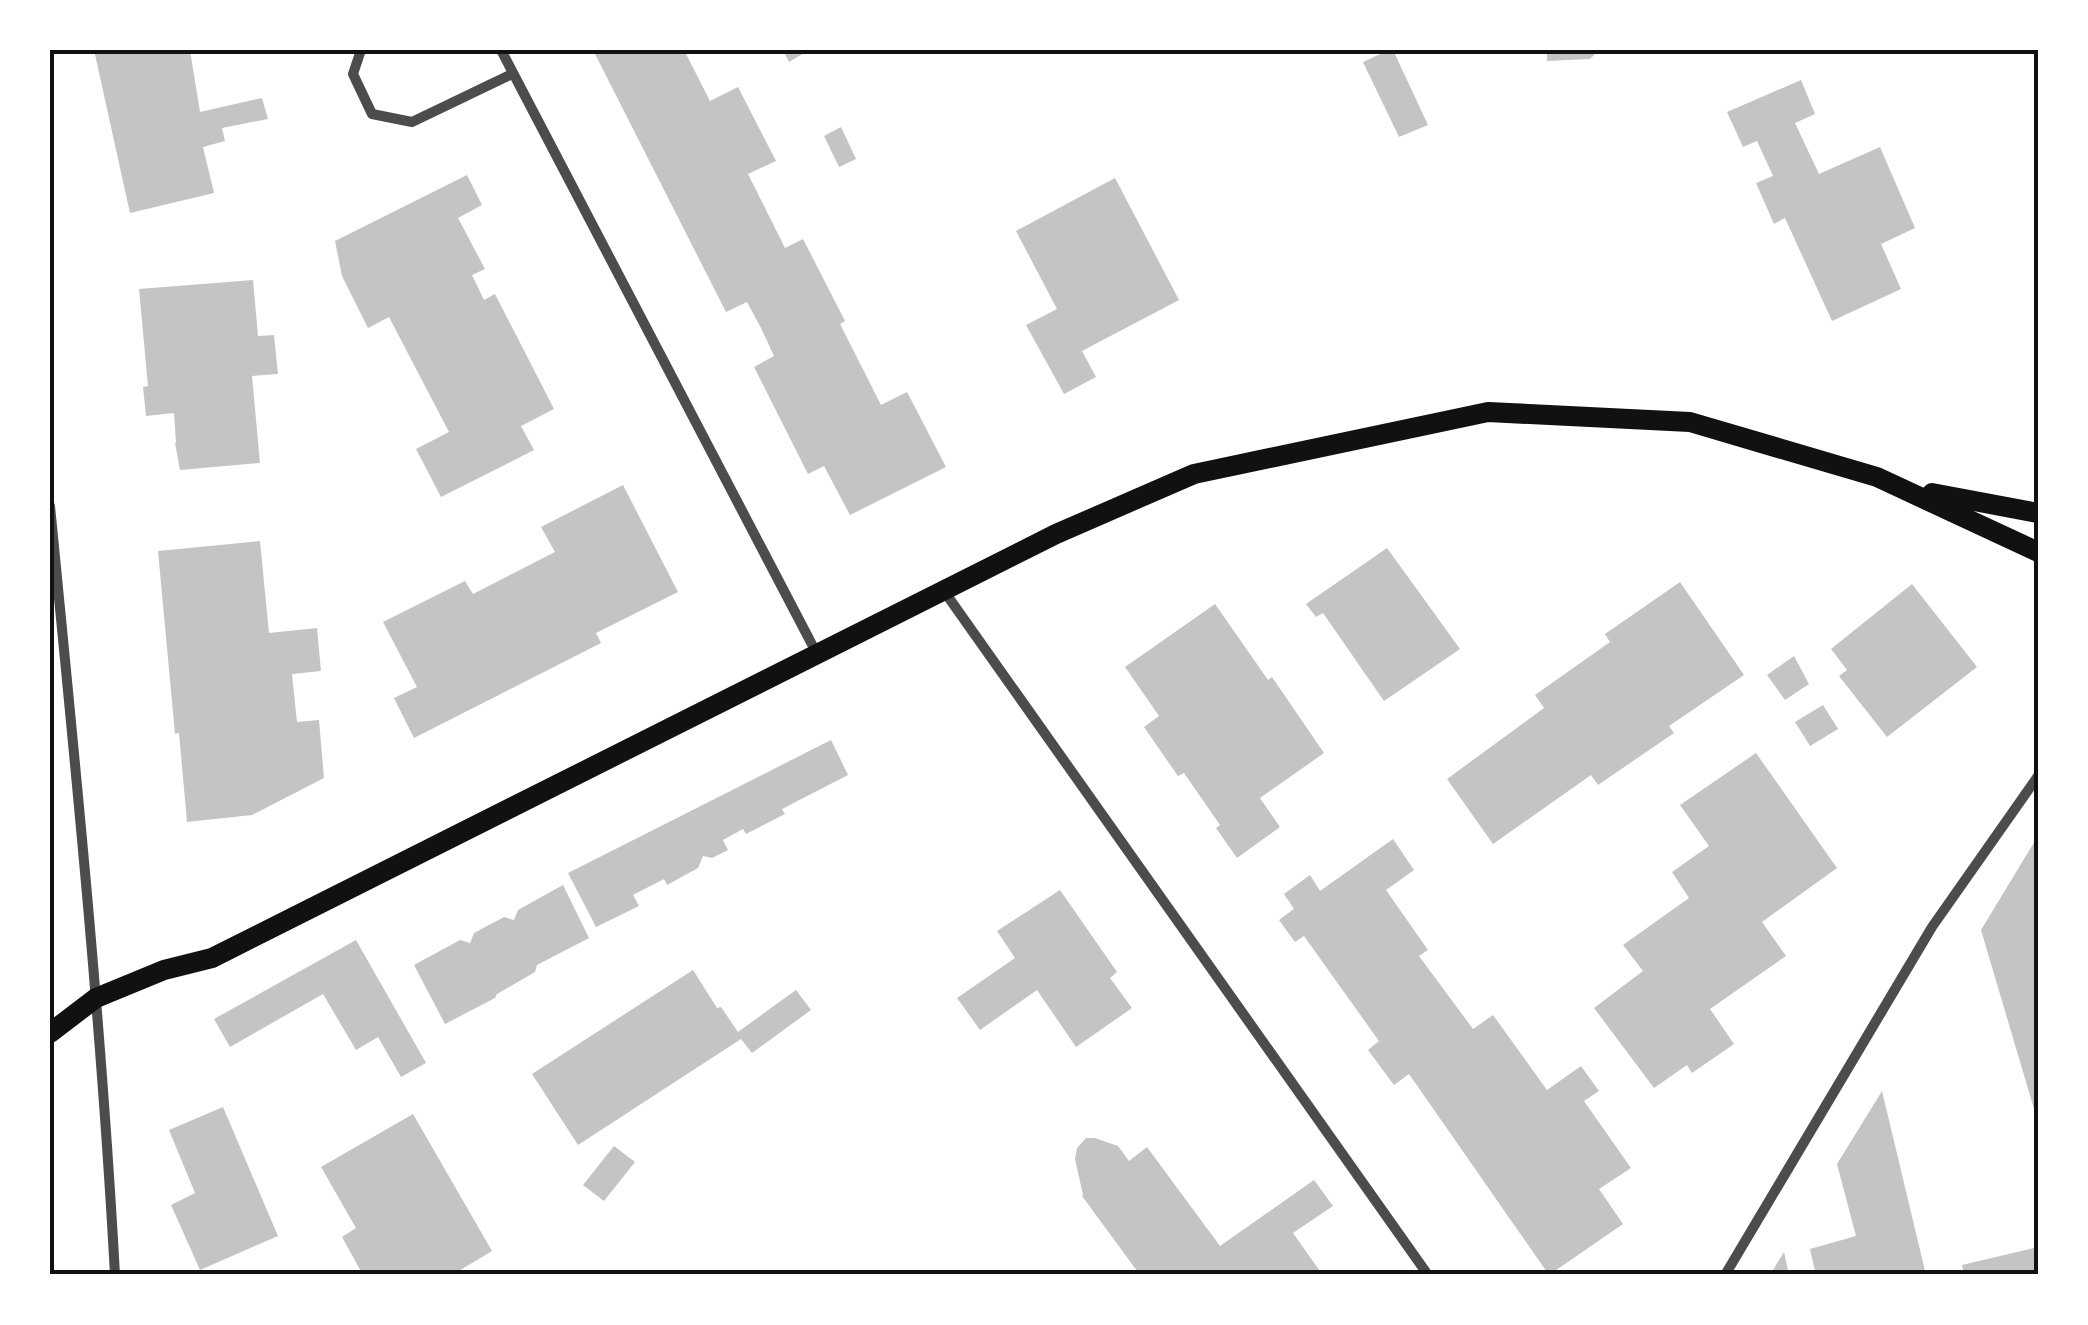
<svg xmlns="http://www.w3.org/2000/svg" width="2088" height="1325" font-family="Cabin,sans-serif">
	<rect width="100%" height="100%" fill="#fff"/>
	<g fill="#c4c4c4">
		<polygon points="94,50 190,50 200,112 262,98 268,119 222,128 225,141 203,147 214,193 130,213"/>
		<polygon points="593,50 684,50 710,101 738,87 776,161 748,174 785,248 803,239 845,321 840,324 881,405 907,392 946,467 850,515 824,466 808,474 754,367 774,356 761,328 747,302 726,312"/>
		<polygon points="783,50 809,50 789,62"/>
		<polygon points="1389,50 1393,50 1428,125 1399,137 1363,62"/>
		<polygon points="1547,50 1599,50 1590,59 1547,61"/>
		<polygon points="1801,80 1815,114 1795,123 1819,174 1880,147 1915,228 1881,244 1901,289 1832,321 1785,218 1774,224 1756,183 1773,176 1757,141 1743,147 1727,112"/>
		<polygon points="841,127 856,159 839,167 824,136"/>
		<polygon points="467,175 482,205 458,218 485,269 472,275 484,300 495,294 554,409 521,426 534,450 441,497 416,449 449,432 389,317 368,328 342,276 335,241"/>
		<polygon points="1115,178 1179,300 1082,351 1096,377 1064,394 1026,325 1057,309 1016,231"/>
		<polygon points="253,280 258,336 274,335 278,374 252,376 260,463 180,470 175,443 176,443 174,413 146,416 143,387 148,386 139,289"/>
		<polygon points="623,485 678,592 596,633 601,643 414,738 394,698 417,687 383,622 465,581 473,594 555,552 541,527"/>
		<polygon points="260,541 269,633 317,628 321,671 292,674 297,722 319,720 324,778 252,815 187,822 179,733 175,734 158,551"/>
		<polygon points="1387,548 1460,649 1384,701 1323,613 1316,617 1306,604"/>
		<polygon points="1680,582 1744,675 1669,726 1674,733 1598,785 1591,775 1493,844 1447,779 1544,708 1535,695 1610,642 1605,634"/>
		<polygon points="1912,584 1977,667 1887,737 1839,676 1847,670 1831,649"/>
		<polygon points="1215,604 1268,680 1272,677 1324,753 1260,798 1280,827 1237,858 1216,828 1220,825 1184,773 1178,776 1144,727 1159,716 1125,667"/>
		<polygon points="1794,656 1809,684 1785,700 1767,675"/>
		<polygon points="1823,705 1838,729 1810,746 1795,722"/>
		<polygon points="831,740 848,775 782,809 785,814 746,834 743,829 723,840 728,850 712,858 703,856 698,868 667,885 664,879 633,895 639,906 596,927 568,873"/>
		<polygon points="1756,753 1837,868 1762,922 1786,956 1710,1009 1734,1044 1692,1073 1687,1065 1654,1088 1594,1008 1643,971 1623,945 1689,898 1672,872 1709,846 1680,805"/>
		<polygon points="2038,836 2038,1119 2037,1119 1981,930"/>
		<polygon points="1393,839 1414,870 1386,890 1428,950 1419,956 1473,1029 1493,1015 1547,1090 1581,1066 1599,1091 1584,1101 1631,1168 1599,1189 1623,1224 1549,1275 1409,1074 1394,1085 1368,1050 1379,1041 1304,936 1295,942 1279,920 1294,909 1284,894 1310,875 1320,891"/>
		<polygon points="563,885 589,938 537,965 535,972 497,994 495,998 445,1024 414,965 460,940 470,943 474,933 504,917 514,920 518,910"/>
		<polygon points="1060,890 1117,972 1110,978 1132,1008 1076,1047 1037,990 980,1030 957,998 1015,958 997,931"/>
		<polygon points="356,940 426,1063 401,1077 378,1037 356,1050 323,994 230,1047 214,1019"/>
		<polygon points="693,970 717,1008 721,1007 738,1032 796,990 811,1010 752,1053 741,1039 578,1145 532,1074"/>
		<polygon points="1882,1091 1926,1275 1816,1275 1810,1249 1856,1236 1837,1164"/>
		<polygon points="223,1107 278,1236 200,1270 171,1205 195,1193 169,1130"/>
		<polygon points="413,1114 492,1251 452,1275 363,1275 342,1237 356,1228 321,1167"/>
		<polygon points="1086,1138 1095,1138 1118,1146 1129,1161 1147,1147 1220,1246 1314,1180 1333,1206 1293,1233 1322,1274 1140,1275 1082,1196 1083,1195 1075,1159 1077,1148"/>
		<polygon points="614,1146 635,1162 604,1201 583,1185"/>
		<polygon points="2038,1247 2038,1275 1964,1275 1962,1265"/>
		<polygon points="1784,1252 1789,1275 1770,1275"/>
	</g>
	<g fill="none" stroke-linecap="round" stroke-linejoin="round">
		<g stroke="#4c4c4c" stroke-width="10">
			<polyline points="361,50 353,74 372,114 412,122 512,74"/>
			<polyline points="501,50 817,654"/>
			<path d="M50,506C75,762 101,1018 115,1275"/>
			<polyline points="944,591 1428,1275"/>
			<polyline points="1725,1275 1932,927 2038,776"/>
		</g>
		<g stroke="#111" stroke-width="20">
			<polyline points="1932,493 2038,513"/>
			<polyline points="50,1033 96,998 164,970 212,958 1056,534 1194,474 1488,412 1690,422 1877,477 2038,552"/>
		</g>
	</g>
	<rect width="2088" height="1325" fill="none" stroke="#ffffff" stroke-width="105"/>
	<rect x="52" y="52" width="1984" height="1220" fill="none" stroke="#111" stroke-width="4"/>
</svg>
